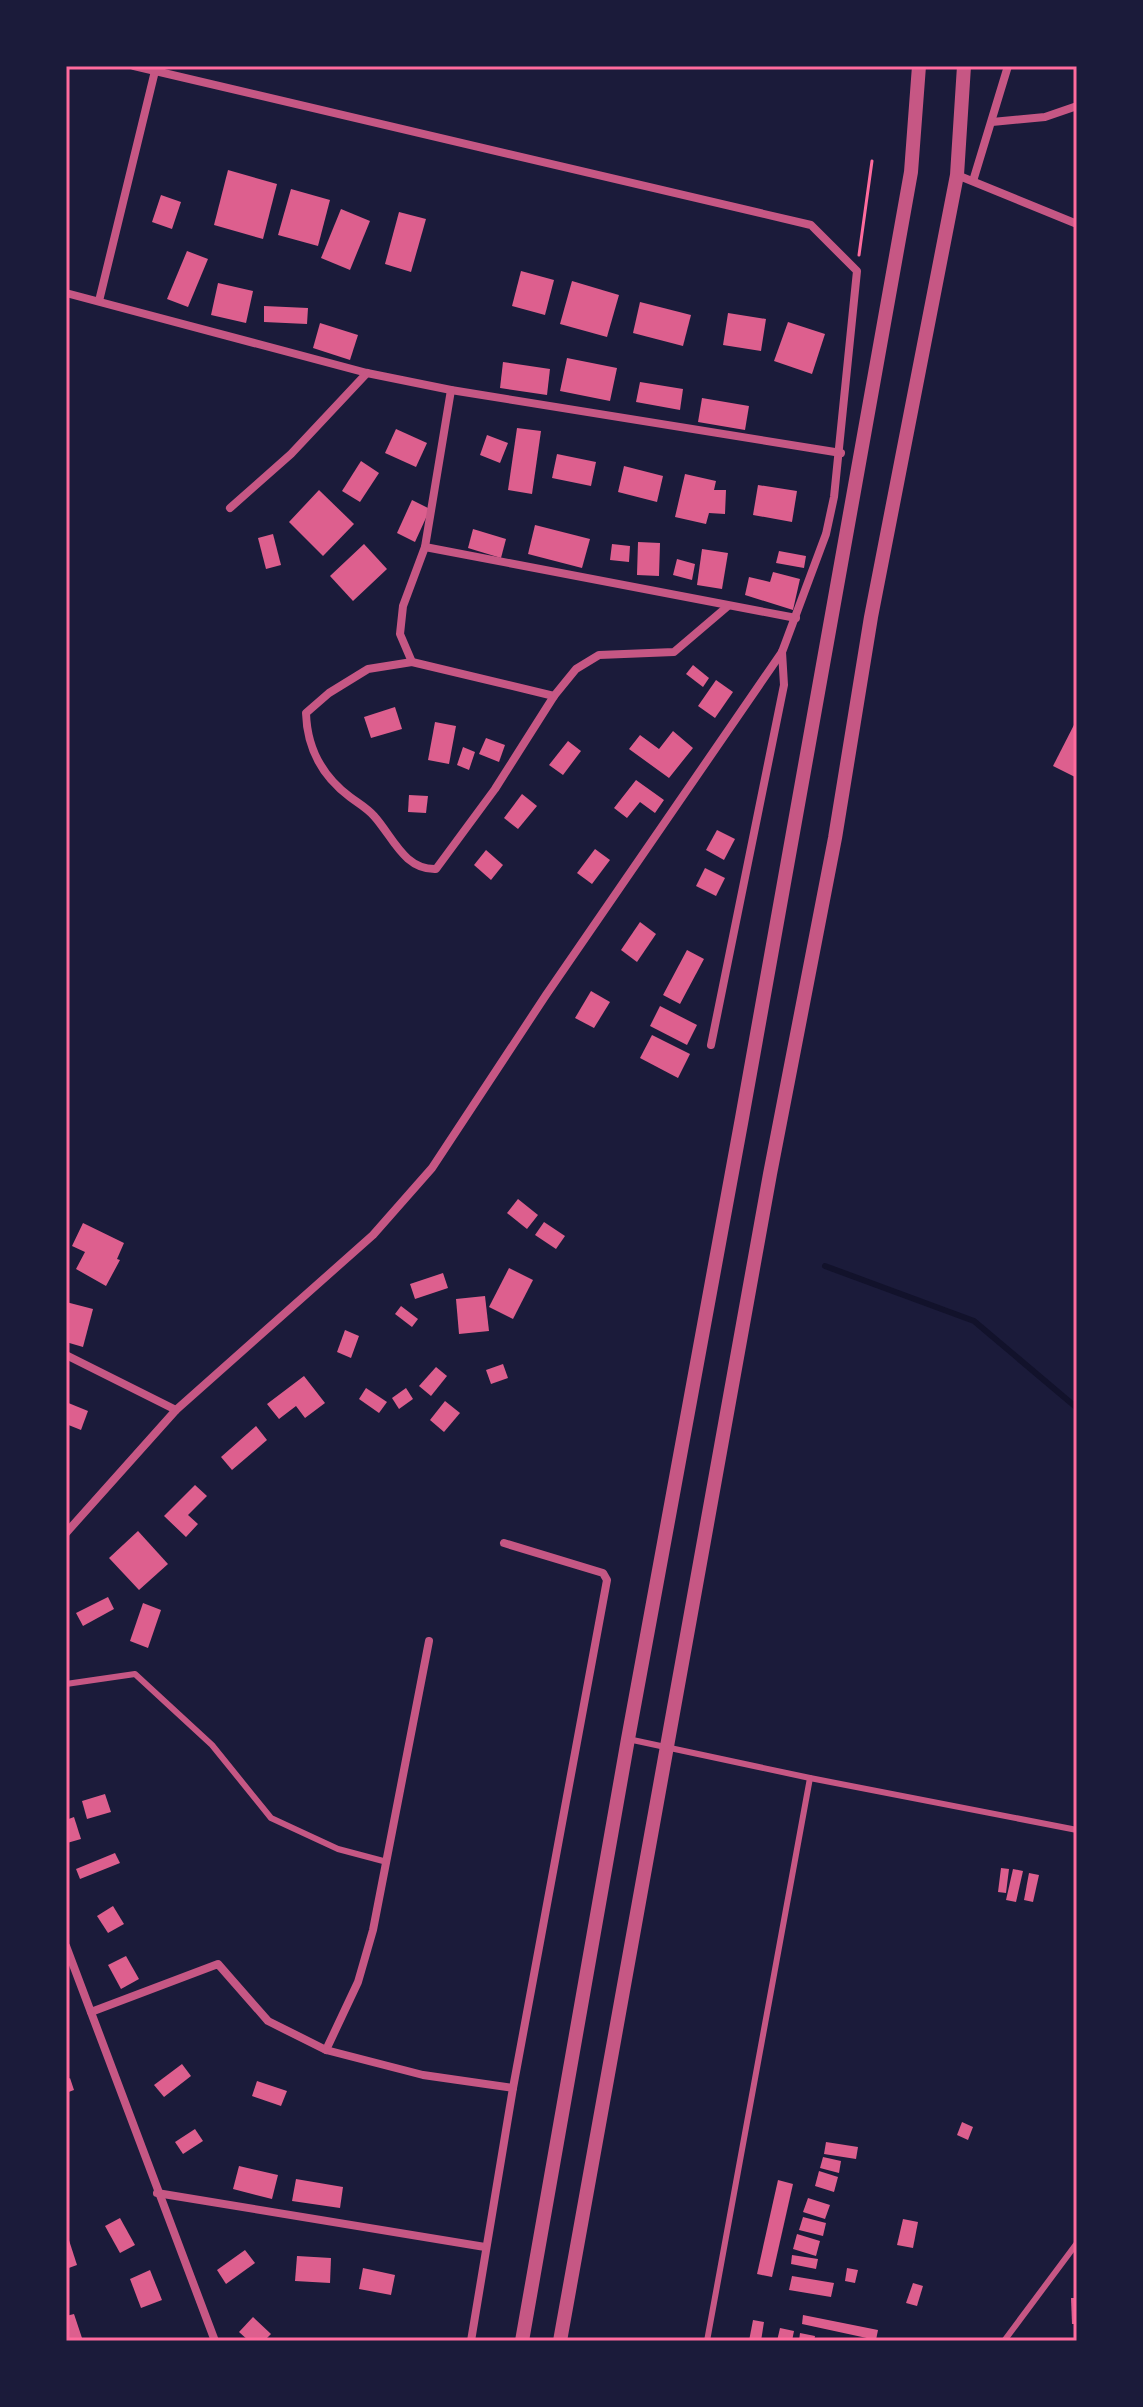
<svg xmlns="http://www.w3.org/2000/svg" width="1143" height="2407" font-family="Rubik,sans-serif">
	<rect width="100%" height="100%" fill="#1b1b3a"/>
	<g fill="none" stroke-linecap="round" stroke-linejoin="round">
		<polyline stroke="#12122b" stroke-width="6" points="825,1266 974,1321 1077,1408"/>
	</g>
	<g fill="#dd5f8e">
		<polygon points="228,170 277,184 263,239 214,225"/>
		<polygon points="291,189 330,200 318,246 278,235"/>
		<polygon points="161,195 181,202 172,229 152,222"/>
		<polygon points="341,209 370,221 350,270 321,258"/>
		<polygon points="399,212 426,219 411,272 385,264"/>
		<polygon points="187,251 208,259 188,307 167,299"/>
		<polygon points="521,271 554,280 545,315 512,306"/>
		<polygon points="572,281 619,295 607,337 560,324"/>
		<polygon points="218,283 253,291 246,323 211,315"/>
		<polygon points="640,302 691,315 683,346 633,333"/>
		<polygon points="264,306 308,308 307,324 264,322"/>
		<polygon points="728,313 766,319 761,351 723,345"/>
		<polygon points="788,322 825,334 812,374 774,361"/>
		<polygon points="320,323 358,335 350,360 313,348"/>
		<polygon points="567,358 617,368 610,401 560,391"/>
		<polygon points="503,362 550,369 547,395 500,388"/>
		<polygon points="640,382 683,389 680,410 636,402"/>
		<polygon points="702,398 749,406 745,430 698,422"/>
		<polygon points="517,428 541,431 532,494 508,490"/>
		<polygon points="396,429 427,443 416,467 385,453"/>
		<polygon points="487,435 508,443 500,463 480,455"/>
		<polygon points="557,454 596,462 591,486 552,478"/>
		<polygon points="361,461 379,473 360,502 342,491"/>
		<polygon points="624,466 663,476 657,502 618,492"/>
		<polygon points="685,474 716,481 714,490 726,490 725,514 709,513 706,524 675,517"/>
		<polygon points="758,485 797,491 792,522 753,515"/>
		<polygon points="319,490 354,524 323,556 289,522"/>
		<polygon points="412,500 430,509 415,542 397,533"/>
		<polygon points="535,525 590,539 582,568 528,554"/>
		<polygon points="473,529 506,539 501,558 468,548"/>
		<polygon points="273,534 281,565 266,569 258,538"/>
		<polygon points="638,542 660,543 659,576 637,575"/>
		<polygon points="364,544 387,569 353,601 330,576"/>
		<polygon points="612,544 630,546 629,562 610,560"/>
		<polygon points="702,549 728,553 722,589 697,585"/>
		<polygon points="779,551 806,556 804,568 776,563"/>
		<polygon points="677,559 695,564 692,580 673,575"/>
		<polygon points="773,572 800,579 793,610 745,595 749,577 770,582"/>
		<polygon points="693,665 709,678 703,687 686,674"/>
		<polygon points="716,680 733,692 715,718 698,706"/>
		<polygon points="395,707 402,729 371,738 364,717"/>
		<polygon points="1077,719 1077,778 1053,766"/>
		<polygon points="435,722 456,726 449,764 428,760"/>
		<polygon points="673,731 693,748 669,778 629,749 640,735 659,749"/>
		<polygon points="486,738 505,745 499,762 479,754"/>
		<polygon points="568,741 581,751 563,775 549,765"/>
		<polygon points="463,747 475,752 469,770 457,765"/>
		<polygon points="636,780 664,800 655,813 640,802 627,818 614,808"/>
		<polygon points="522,794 537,806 518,829 504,818"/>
		<polygon points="409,795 428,796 426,813 408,812"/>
		<polygon points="717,830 735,839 724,860 706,850"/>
		<polygon points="595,849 610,860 592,884 577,873"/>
		<polygon points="486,850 503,865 491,880 474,865"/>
		<polygon points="705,868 725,878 716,896 696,886"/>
		<polygon points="640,922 656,934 637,962 621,950"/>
		<polygon points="687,950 704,959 680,1004 663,995"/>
		<polygon points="591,991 610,1002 594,1028 575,1018"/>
		<polygon points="660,1006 697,1025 687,1045 650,1026"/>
		<polygon points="652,1035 690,1054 678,1078 640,1058"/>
		<polygon points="518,1199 538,1215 527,1229 507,1213"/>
		<polygon points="544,1222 565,1236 556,1249 535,1235"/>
		<polygon points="83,1223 124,1243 117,1259 120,1260 106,1286 76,1269 85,1252 72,1246"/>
		<polygon points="509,1268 533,1280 513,1319 489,1307"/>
		<polygon points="443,1273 448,1288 415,1299 410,1284"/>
		<polygon points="485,1296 489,1331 459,1334 456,1299"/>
		<polygon points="66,1302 93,1309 83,1347 66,1342"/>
		<polygon points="401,1306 418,1319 412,1327 395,1314"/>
		<polygon points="345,1330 359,1336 351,1358 337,1352"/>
		<polygon points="503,1364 508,1378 491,1384 486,1370"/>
		<polygon points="436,1367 447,1376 431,1396 419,1386"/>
		<polygon points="304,1376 325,1403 305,1418 296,1406 279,1419 267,1404"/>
		<polygon points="366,1388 387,1402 379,1413 359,1399"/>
		<polygon points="406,1388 413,1399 399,1409 392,1398"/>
		<polygon points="445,1401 460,1413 444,1432 430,1420"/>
		<polygon points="66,1402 88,1411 81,1430 66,1424"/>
		<polygon points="256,1426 267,1440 232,1470 221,1457"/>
		<polygon points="195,1485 207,1496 188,1515 198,1524 186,1537 164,1516"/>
		<polygon points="138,1531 168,1564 139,1590 109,1558"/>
		<polygon points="108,1597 114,1609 83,1626 76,1613"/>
		<polygon points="143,1603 161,1610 148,1648 130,1641"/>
		<polygon points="105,1794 111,1812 87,1819 82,1801"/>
		<polygon points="74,1817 81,1839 67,1843 66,1820"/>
		<polygon points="115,1853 120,1863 80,1879 76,1869"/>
		<polygon points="1001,1868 1009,1869 1006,1893 998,1892"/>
		<polygon points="1013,1869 1023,1871 1016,1902 1006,1900"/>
		<polygon points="1029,1873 1039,1875 1033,1902 1024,1900"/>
		<polygon points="113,1906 124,1924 108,1933 97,1916"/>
		<polygon points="126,1956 139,1979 121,1989 108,1965"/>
		<polygon points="182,2064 191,2076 164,2097 154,2085"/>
		<polygon points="70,2078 74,2090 66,2093 66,2080"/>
		<polygon points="257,2081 287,2091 281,2106 252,2096"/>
		<polygon points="962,2122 973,2127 968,2140 957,2135"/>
		<polygon points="195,2129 203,2141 183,2154 175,2142"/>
		<polygon points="826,2142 858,2147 856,2159 824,2154"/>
		<polygon points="823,2157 841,2161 839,2173 820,2168"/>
		<polygon points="239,2166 278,2175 272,2199 233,2189"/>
		<polygon points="819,2171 838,2177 834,2192 815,2186"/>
		<polygon points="296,2179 343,2187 340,2208 292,2201"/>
		<polygon points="778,2180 793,2184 772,2277 757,2274"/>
		<polygon points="808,2198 830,2205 825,2219 803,2212"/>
		<polygon points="803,2217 826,2223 823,2236 799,2230"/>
		<polygon points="120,2218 135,2245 120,2253 105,2226"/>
		<polygon points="903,2219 918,2222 913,2248 897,2245"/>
		<polygon points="66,2231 77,2265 66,2269"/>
		<polygon points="797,2234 820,2241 816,2256 793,2249"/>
		<polygon points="245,2250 255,2263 226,2284 217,2270"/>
		<polygon points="792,2255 818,2259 816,2269 791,2264"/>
		<polygon points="297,2256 331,2258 330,2283 295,2281"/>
		<polygon points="363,2268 395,2275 391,2295 359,2289"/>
		<polygon points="847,2268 858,2270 855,2283 845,2281"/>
		<polygon points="150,2270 162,2300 141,2308 130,2279"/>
		<polygon points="792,2276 834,2283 831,2297 789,2290"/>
		<polygon points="913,2283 923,2286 917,2306 906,2303"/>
		<polygon points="1071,2298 1077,2298 1077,2324 1072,2324"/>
		<polygon points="74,2314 83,2341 66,2341 66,2316"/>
		<polygon points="803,2315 878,2330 876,2340 802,2324"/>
		<polygon points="253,2317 271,2334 264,2341 249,2341 239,2332"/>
		<polygon points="753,2320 764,2322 761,2341 749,2341"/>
		<polygon points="780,2328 794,2331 792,2341 777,2341"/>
		<polygon points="800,2333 815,2336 814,2341 799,2341"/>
	</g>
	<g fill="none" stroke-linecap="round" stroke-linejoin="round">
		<polyline stroke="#ff6b9d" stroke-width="3" points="859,255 872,161"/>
		<g stroke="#c65784" stroke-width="6">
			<polyline points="66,1684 135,1674 212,1745 271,1818 338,1849 387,1862"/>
			<polyline points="628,1739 810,1778 1077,1830"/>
			<polyline points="707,2341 810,1778"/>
			<polyline points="1004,2341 1077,2243"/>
		</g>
		<g stroke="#c65784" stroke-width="8">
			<polyline points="992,122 1045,117 1077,106"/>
			<polyline points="957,175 1077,224"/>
			<polyline points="973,181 1008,66"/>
			<polyline points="66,293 367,373 451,390 841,453"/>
			<polyline points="99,301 155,71"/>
			<polyline points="451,390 425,547 796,618"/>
			<polyline points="230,508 291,454 367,373"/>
			<polyline points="425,547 403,606 400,634 412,662 554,696"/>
			<path d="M412,662L368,669L329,693L306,713C307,747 322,776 350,797C358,803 367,808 374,816C393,837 404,870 436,869L495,789L554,696L576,669L599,655L674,652L728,606"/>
			<polyline points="711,1045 784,685 782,652"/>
			<polyline points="66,1355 176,1410"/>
			<polyline points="66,1533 176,1410 373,1235 432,1168 546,995 782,652 826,534 834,497 857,271 811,225 134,66"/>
			<polyline points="66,1946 215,2341"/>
			<polyline points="91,2012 218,1964 268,2021 326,2050 423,2075 513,2088"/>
			<polyline points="326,2050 358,1982 373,1930 429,1641"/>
			<polyline points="157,2193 485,2247"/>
			<polyline points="471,2341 513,2088 607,1580 603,1573 504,1543"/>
		</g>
		<g stroke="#c65784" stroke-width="14">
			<polyline points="522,2341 628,1739 742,1118 911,172 919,66"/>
			<polyline points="560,2341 770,1174 835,838 871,617 957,175 964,66"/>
		</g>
	</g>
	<rect width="1143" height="2407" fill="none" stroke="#1b1b3a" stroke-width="136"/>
	<rect x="68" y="68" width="1007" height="2271" fill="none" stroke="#ff6b9d" stroke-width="3"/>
</svg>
